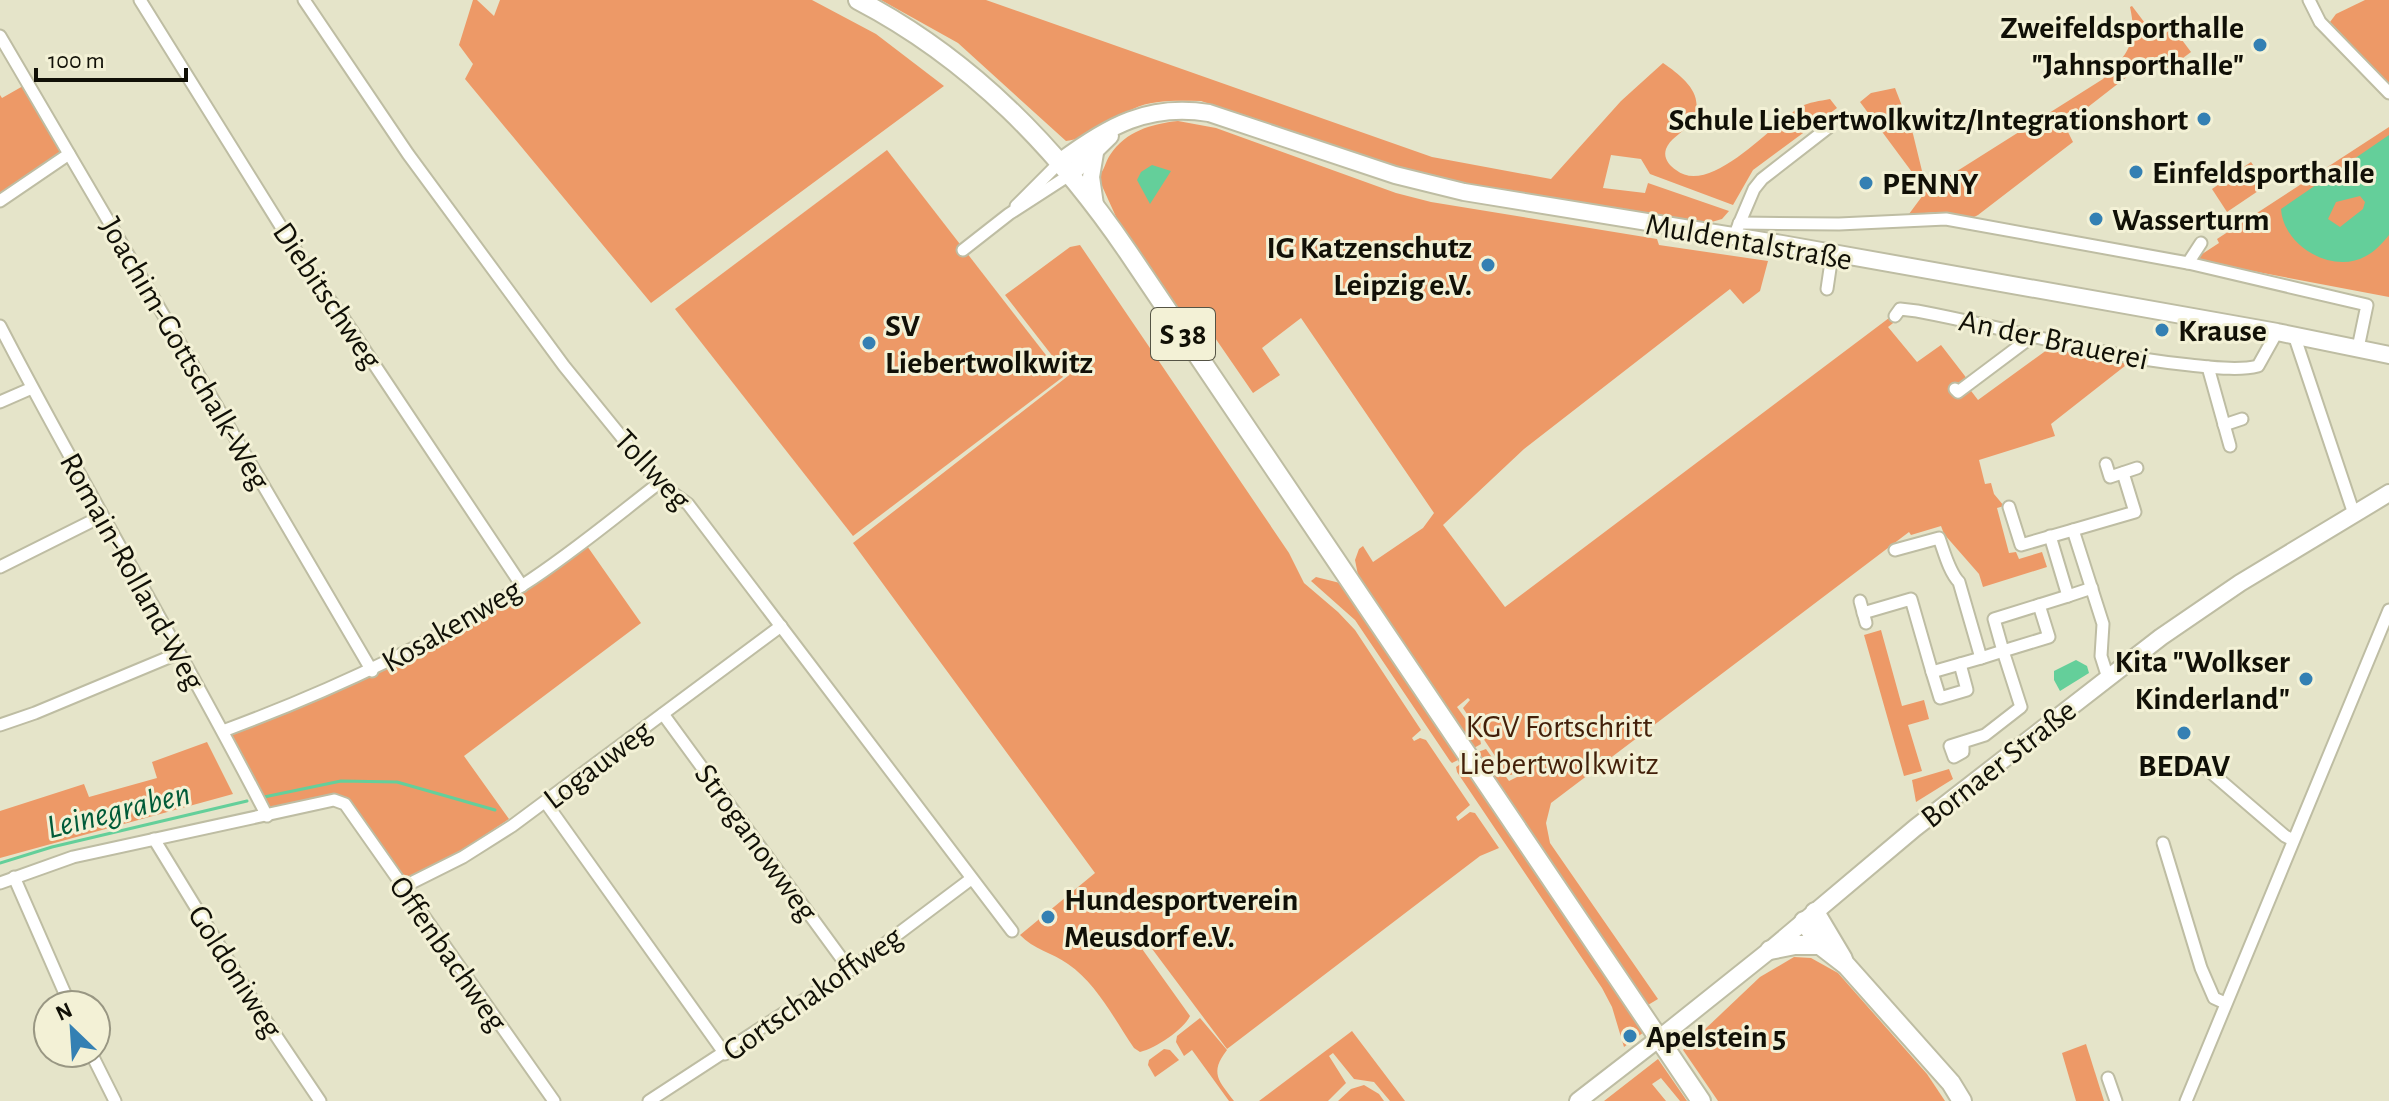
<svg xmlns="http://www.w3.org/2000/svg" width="2389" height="1101" font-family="'Alegreya Sans',sans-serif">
	<rect width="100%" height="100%" fill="#e5e4c9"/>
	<g fill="#ed9967">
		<polygon points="473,0 477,0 494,16 500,0 812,0 876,34 944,86 651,303 465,79 473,64 459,45"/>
		<path d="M881,0H986L1432,157L1551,179L1621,101L1663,63C1685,78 1711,99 1687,127C1680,134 1670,139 1666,149C1663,158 1669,165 1676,170C1710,197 1771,125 1800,107C1809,102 1820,101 1830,99L1837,108L1753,170L1733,205L1650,174L1641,159L1611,155L1603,188L1645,193L1648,183L1729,211L1722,219L1708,223C1608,209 1506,198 1409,171C1339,151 1270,124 1201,101C1179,101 1154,99 1133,109C1111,119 1091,138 1066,141L958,43Z"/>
		<polygon points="2365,0 2389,0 2389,84 2330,22 2336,14"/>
		<path d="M2132,6L2157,39L2173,28L2191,52L2163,73L2151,58L2070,121L2067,130L2073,142L1978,215L1972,218L1940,212L1909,214L1926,191L1860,102L1871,93L1895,88L1913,134L1923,175L1928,182L1935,185L2103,79C2128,54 2138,43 2130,7Z"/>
		<polygon points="23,86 61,149 58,156 0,196 0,95 2,98"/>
		<path d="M1178,121L1216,128L1396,193L1431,202L1657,239L1659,245L1768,261L1760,291L1743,304L1730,289L1524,449L1443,525L1505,607L1893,315L1897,320L1888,327L1917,362L1941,345L1968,380L1965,383L1978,400L2051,347L2130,362L2051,424L2055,436L1979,460L1985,484L1991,483L1994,494L2004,506L1997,508L2009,553L2016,552L2019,559L2042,552L2047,567L1983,587L1979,574L1944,534L1941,526L1911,535L1909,532L1551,803L1546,823L1550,843L1658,999L1648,1005L1478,752L1486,749L1509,781L1525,773L1522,769L1511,775L1507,774L1463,708L1470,700L1468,698L1457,707L1480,739L1481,744L1474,748L1358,575L1355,560L1359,549L1363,546L1373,562L1423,528L1434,513L1301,318L1262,348L1280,375L1253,393L1211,332L1198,342L1117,219L1098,177C1105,170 1105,162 1110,155C1126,131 1151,124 1178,121Z"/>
		<polygon points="2389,127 2389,297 2205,262 2201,265 2196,258 2219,243 2217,239"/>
		<polygon points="887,150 1063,377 853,536 675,309"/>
		<polygon points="2251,162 2267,185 2227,212 2212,189"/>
		<path d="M1080,245L1264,516L1289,553L1304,583L1338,612L1355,630L1421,730L1412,738L1414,741L1420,738L1426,740L1470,805L1456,817L1458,821L1470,812L1475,813L1499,848L1480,856L1227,1049L1138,930L1136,932L1143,942L1140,946L1190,1016C1183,1030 1156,1048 1140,1052L1134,1048C1114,1019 1097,984 1068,964C1053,953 1033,949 1020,935L1095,873L853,543L1068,376L1005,295L1070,247Z"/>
		<polygon points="585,543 641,623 464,756 509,819 461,851 405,879 349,800 339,796 268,810 229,733 375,673"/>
		<polygon points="1316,577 1340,583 1348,591 1460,759 1452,763 1450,761 1355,620 1311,581"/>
		<polygon points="1881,630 1902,706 1924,700 1929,719 1908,725 1922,771 1904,776 1864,635"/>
		<polygon points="207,742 233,794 0,858 0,811 84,784 89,797 157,778 152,762"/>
		<polygon points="1462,763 1644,1032 1624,1047 1612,1007 1602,988 1457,772 1456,767"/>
		<polygon points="1949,769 1953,779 1916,802 1912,780"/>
		<polygon points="1794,957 1811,958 1838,973 1927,1074 1945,1101 1718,1101 1683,1050 1760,977"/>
		<path d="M1200,1018L1227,1050C1209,1073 1219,1081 1234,1101H1229L1192,1050L1184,1056L1176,1042L1177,1036Z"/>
		<polygon points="1352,1031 1405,1101 1390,1101 1374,1082 1354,1079 1333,1053 1329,1056 1346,1083 1328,1101 1259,1101"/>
		<polygon points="2086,1044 2104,1101 2076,1101 2062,1053"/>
		<polygon points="1164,1049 1170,1050 1179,1060 1155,1077 1148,1065 1149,1060"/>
		<polygon points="1658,1059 1687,1101 1680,1101 1661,1078 1652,1084 1666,1101 1604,1101"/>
		<polygon points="1364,1085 1379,1094 1384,1101 1338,1101 1351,1089"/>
	</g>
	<g fill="#64cf9a" fill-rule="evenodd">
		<path d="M2389,135V235C2383,243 2374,252 2366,256C2333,275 2283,246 2281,209ZM2360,196L2365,202L2363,209L2340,227L2328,219L2336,202Z"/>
		<polygon points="1152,165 1171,171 1150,204 1137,180 1141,172"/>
		<polygon points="2076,660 2087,666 2089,673 2060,691 2054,680 2054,671"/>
	</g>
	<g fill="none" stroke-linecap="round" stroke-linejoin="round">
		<g stroke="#64cf9a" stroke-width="3">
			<polyline points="264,797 341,781 397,782 495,810"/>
			<polyline points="0,863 52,847 247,801"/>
		</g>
		<defs>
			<g id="street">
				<polyline points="140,0 313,278 340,313 522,586"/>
				<polyline points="304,0 408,154 564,366 659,483 688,504 1012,931"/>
				<polyline points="2309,0 2320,22 2389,93"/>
				<polyline points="0,36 372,671"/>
				<polyline points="0,201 69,154"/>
				<polyline points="1016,206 1061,161"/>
				<polyline points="1739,223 1839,224 1946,219 2188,263 2367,305 2358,348"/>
				<polyline points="1737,229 1754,189 1762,179 1829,127"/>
				<polyline points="963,250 1009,214 1071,174"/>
				<polyline points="2188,263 2201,243"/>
				<polyline points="1827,289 1832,255"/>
				<path d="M1895,316L1900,309L1917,311C2009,328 2097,356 2190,365C2211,367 2238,371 2258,366L2277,332"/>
				<path d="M0,326C85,491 182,650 267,816"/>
				<polyline points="2294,335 2354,514"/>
				<polyline points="2208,367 2230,446"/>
				<polyline points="1955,389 1958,392 2030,338"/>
				<polyline points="0,402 32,388"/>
				<polyline points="2224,425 2242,419"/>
				<polyline points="2106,464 2110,477 2137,468"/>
				<polyline points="2009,507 2021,545 2073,530 2103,624 2101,656 2108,678"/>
				<polyline points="2073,530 2135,512 2123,473"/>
				<polyline points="2050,536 2068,596 2092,588"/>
				<path d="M1895,550L1939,538C1944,551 1949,572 1959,582L1981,658L2003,651L1994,619L2068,596"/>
				<polyline points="0,567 102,516"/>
				<polyline points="1860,601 1866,623"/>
				<polyline points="1863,613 1911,599 1932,672 1981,658"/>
				<polyline points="1932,672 1940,698 1967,690 1960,664"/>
				<polyline points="663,714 850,970"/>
				<polyline points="0,725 35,713 179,653"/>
				<path d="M223,731C328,692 429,646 523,585C571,554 615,517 659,483"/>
				<polyline points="1963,742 1963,752 1954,757 1950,746 1985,735 2021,707 2003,651 2049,637 2039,605"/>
				<polyline points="2207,769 2285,836 2293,840"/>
				<polyline points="546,803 725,1054"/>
				<polyline points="154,839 258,1009 320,1101"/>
				<polyline points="2163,843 2201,968 2214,998 2225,1003"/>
				<polyline points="14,877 70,1005"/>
				<polyline points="0,883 73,857 334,800 345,804 554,1101"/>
				<polyline points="403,887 463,857 512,826 781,626"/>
				<polyline points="91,1053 115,1101"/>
				<polyline points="2108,1078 2116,1101"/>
				<polyline points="649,1101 850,970 971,879"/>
				<polyline points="2186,1101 2389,610"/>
			</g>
			<g id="secondary">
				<polyline points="1095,153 1091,177 1095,205"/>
				<path d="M1061,161C1108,126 1149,103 1209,113L1395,175L1464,192L1782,244L2277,332L2389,355"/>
				<polyline points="1071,174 1110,136"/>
				<polyline points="1666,1033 1770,950 1915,828 2161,637 2240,583 2389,493"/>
				<polyline points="1578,1101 1653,1043"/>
			</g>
			<g id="primary">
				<path d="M858,0C971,59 1057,148 1128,252L1701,1101"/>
				<polyline points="1815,912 1843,959"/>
				<polyline points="1804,921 1820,945 1846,965 1951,1083 1962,1101"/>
				<polyline points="1770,950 1795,945 1820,945"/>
			</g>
		</defs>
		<use href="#street" stroke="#bebda3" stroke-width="15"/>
		<use href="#secondary" stroke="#bebda3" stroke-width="20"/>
		<use href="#primary" stroke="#bebda3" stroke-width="22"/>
		<use href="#street" stroke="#fff" stroke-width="11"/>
		<use href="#secondary" stroke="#fff" stroke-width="16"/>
		<use href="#primary" stroke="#fff" stroke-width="18"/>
		<defs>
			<polyline id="secondary-bridge" points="1653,1043 1666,1033"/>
		</defs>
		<use href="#secondary-bridge" stroke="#bebda3" stroke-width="20" stroke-linecap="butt"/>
		<use href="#secondary-bridge" stroke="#fff" stroke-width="16"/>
	</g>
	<g fill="#3480b3" stroke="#f3f1d6" stroke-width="3">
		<circle cx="2260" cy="45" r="8"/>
		<circle cx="2204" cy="119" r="8"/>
		<circle cx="2136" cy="172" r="8"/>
		<circle cx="1866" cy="183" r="8"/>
		<circle cx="2096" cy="219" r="8"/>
		<circle cx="1488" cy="265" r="8"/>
		<circle cx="2162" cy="330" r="8"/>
		<circle cx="869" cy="343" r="8"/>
		<circle cx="2306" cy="679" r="8"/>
		<circle cx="2184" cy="733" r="8"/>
		<circle cx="1048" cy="917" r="8"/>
		<circle cx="1630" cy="1036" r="8"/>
	</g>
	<g text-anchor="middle" stroke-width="6" stroke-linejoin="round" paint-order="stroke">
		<rect fill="#f3f1d6" stroke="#555445" stroke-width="2" x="1151" y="308" width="64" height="52" rx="6"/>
		<g font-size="30" font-weight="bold" fill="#111007">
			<text x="1183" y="344">S 38</text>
		</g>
		<g font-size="32" font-weight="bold" fill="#111007" stroke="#f3f1d6" text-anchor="start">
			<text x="2244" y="38" text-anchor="end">Zweifeldsporthalle<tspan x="2244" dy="37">"Jahnsporthalle"</tspan></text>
			<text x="2188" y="130" text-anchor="end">Schule Liebertwolkwitz/Integrationshort</text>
			<text x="2152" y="183">Einfeldsporthalle</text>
			<text x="1882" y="194">PENNY</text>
			<text x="2112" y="230">Wasserturm</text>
			<text x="1472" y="258" text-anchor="end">IG Katzenschutz<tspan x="1472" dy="37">Leipzig e.V.</tspan></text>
			<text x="885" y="336">SV<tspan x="885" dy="37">Liebertwolkwitz</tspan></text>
			<text x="2178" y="341">Krause</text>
			<text x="2290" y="672" text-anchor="end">Kita "Wolkser<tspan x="2290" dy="37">Kinderland"</tspan></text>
			<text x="2184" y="776" text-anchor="middle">BEDAV</text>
			<text x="1064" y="910">Hundesportverein<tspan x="1064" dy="37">Meusdorf e.V.</tspan></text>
			<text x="1646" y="1047">Apelstein 5</text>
		</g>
		<g font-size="32" fill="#111007" stroke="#f3f1d6">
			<text transform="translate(1749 241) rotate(10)" y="11">Muldentalstraße</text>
			<text transform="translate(328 295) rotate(56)" y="11">Diebitschweg</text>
			<text transform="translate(2054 339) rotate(12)" y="11">An der Brauerei</text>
			<text transform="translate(186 353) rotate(60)" y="11">Joachim-Gottschalk-Weg</text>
			<text transform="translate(653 469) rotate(47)" y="11">Tollweg</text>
			<text transform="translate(133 571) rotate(61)" y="11">Romain-Rolland-Weg</text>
			<text transform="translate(451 625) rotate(-30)" y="11">Kosakenweg</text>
			<text transform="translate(1998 763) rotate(-38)" y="11">Bornaer Straße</text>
			<text transform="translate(597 764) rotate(-37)" y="11">Logauweg</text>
			<text transform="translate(757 842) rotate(54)" y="11">Stroganowweg</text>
			<text transform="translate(449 953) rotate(55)" y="11">Offenbachweg</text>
			<text transform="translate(236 971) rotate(58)" y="11">Goldoniweg</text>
			<text transform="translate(812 993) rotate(-35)" y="11">Gortschakoffweg</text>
		</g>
		<g font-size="32" fill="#421f09" stroke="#f3f1d6">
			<text x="1559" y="737">KGV Fortschritt<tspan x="1559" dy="37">Liebertwolkwitz</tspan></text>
		</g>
		<g font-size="34" font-style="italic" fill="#015b39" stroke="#f3f1d6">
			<text transform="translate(118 809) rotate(-14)" y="12">Leinegraben</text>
		</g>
	</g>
	<g transform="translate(72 1029) rotate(335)"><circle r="38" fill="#f3f1d6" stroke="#999783" stroke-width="2"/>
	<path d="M0-6L14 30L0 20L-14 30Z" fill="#3480b3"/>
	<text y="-12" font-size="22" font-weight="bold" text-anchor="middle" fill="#111007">N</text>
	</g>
	<path d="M36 68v12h150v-12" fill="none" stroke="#111007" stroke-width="4"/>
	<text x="48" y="68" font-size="24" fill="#111007" stroke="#f3f1d6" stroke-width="6" paint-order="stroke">100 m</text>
</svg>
